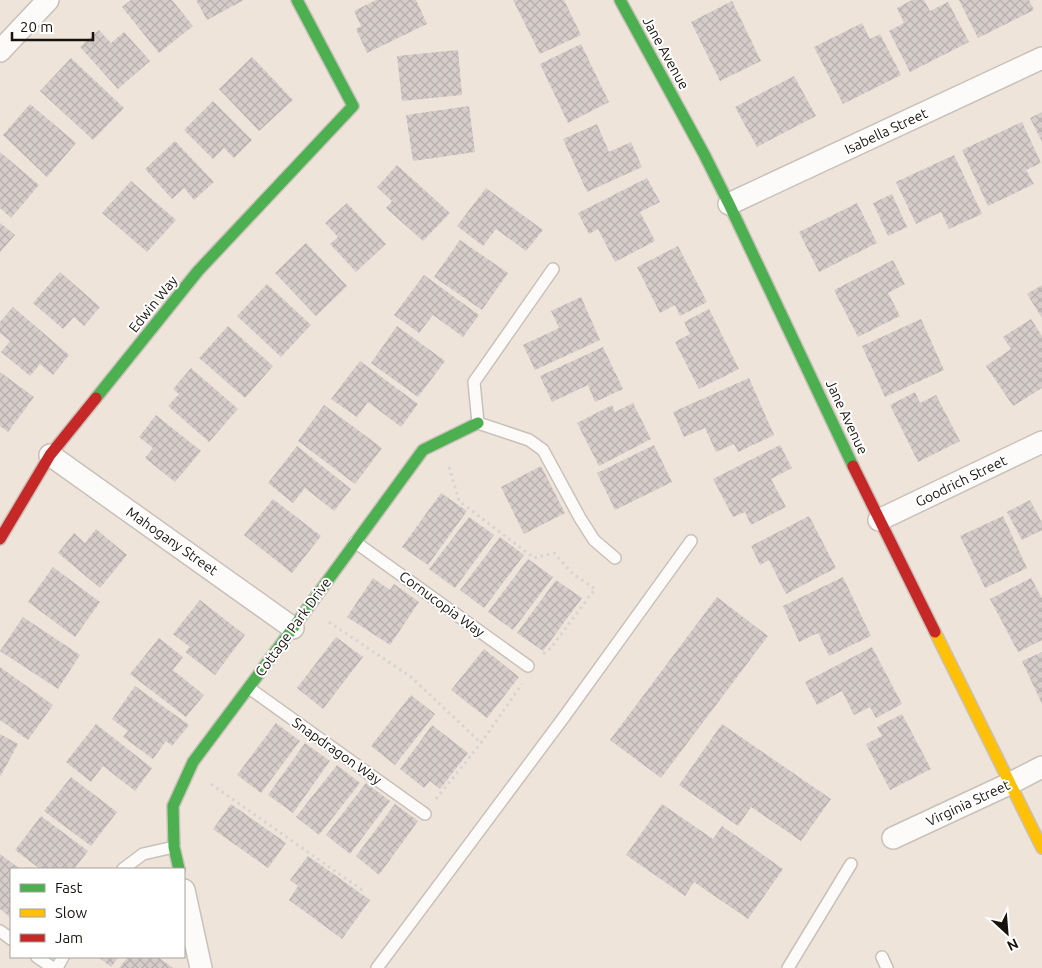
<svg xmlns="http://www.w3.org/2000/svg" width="1042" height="968" font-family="Ubuntu,sans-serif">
	<defs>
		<pattern id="building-cross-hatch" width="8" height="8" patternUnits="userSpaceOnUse" patternTransform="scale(1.25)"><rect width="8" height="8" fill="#d6cdcb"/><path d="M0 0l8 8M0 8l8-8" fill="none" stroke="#b7afad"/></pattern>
	</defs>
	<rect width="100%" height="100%" fill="#eee4da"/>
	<g fill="url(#building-cross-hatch)">
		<polygon points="131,0 172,0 193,26 159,53 122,7"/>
		<polygon points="196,0 244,0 207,20"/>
		<polygon points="376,0 416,0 427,24 367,53 356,29 361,26 354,11"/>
		<polygon points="513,0 564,0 581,35 540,54"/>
		<polygon points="912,0 924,0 930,11 948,2 969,42 910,72 889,31 904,23 897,8"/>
		<polygon points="959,0 1029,0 1034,10 978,38"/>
		<polygon points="732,1 761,61 720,81 691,22"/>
		<polygon points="862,23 870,39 880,34 901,75 843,104 814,47"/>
		<polygon points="99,30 111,43 124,32 150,61 118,89 80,47"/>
		<polygon points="581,44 609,102 568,123 540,64"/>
		<polygon points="458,50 462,95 402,101 397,56"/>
		<polygon points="252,57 293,100 259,131 219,89"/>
		<polygon points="71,58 124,108 93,140 40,91"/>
		<polygon points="794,76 816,116 757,147 735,107"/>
		<polygon points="213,101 252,140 234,158 224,148 213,159 184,130"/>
		<polygon points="30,104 76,143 47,177 3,135"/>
		<polygon points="469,106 475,152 413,161 406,115"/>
		<polygon points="1042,112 1042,142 1030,118"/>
		<polygon points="1022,122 1041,163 1026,170 1034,184 988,206 962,150"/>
		<polygon points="597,124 609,152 631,142 642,167 587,192 563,139"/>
		<polygon points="175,141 214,182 194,200 184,188 172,199 145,169"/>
		<polygon points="0,152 39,185 11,218 0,208"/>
		<polygon points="954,155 982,214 949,229 941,212 916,224 896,182"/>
		<polygon points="397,165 450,213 423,241 386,208 392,201 377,187"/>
		<polygon points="647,178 660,202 640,212 655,241 615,262 598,229 589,234 578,213"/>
		<polygon points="131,181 176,220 147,252 102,213"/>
		<polygon points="486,188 543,230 526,251 496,229 483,246 457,226"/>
		<polygon points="892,194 907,227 888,236 873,203"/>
		<polygon points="347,203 386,244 356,272 330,244 338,237 325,223"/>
		<polygon points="857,203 877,243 819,272 799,232"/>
		<polygon points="0,223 15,235 0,252"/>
		<polygon points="460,240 508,273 482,310 434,277"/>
		<polygon points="306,243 347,286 316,316 275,273"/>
		<polygon points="678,246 707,302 680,316 675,305 660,313 637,267"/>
		<polygon points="893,260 905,284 888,293 900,316 858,337 834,290"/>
		<polygon points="60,272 100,307 84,326 74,317 63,329 33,303"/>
		<polygon points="424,275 479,315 463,337 433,315 419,333 394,315"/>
		<polygon points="267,284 311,325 281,357 237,316"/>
		<polygon points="1042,285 1042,318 1027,294"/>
		<polygon points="581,297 600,340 535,370 523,345 559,328 551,311"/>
		<polygon points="13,307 69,355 53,375 40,364 30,376 1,352 10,341 0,333 0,322"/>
		<polygon points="709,309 739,369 699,389 675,342 690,334 684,322"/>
		<polygon points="921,319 944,370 885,397 862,346"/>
		<polygon points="1031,319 1042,336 1042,388 1013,406 986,366 1011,349 1003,337"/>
		<polygon points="228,326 273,366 245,398 199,358"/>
		<polygon points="397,326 445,361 418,397 371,363"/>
		<polygon points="603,347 623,389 595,402 588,385 552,402 540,376"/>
		<polygon points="360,361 418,404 401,427 368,402 357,417 331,399"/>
		<polygon points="191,368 238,409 209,442 168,406 179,394 173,389"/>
		<polygon points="0,372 34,397 8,432 0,426"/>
		<polygon points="749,378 774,435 738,452 734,444 716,452 705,428 684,437 673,412"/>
		<polygon points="915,392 920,403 936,395 960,441 918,462 890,405"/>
		<polygon points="633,403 651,439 599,466 577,423 612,405 615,412"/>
		<polygon points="324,405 382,448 355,484 298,441"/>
		<polygon points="156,415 201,451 175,482 145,458 153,448 139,437"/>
		<polygon points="654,445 672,482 615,510 597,473"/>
		<polygon points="780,445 792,468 771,479 786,507 751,525 745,512 733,517 713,479"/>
		<polygon points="297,446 351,489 334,511 305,488 293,503 268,483"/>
		<polygon points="541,466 565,513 524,534 501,487"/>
		<polygon points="441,493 467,511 428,565 402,547"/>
		<polygon points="273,499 321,536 292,573 244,535"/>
		<polygon points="1030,500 1042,523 1042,530 1022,540 1007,512"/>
		<polygon points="809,516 836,568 786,594 769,560 760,565 751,546"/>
		<polygon points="1003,516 1027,568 985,588 960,536"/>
		<polygon points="469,517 494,535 455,588 429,569"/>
		<polygon points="96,529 127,555 100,588 58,553 74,533 85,543"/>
		<polygon points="500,537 524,555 484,608 460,590"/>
		<polygon points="528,559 553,577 513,630 488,612"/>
		<polygon points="53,567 100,602 75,637 28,602"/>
		<polygon points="843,577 871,636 829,656 818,633 799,642 783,606"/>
		<polygon points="373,578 390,590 394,584 419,602 390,645 347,617"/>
		<polygon points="1031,578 1042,598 1042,640 1018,652 990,599"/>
		<polygon points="556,580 582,598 543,651 517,633"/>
		<polygon points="717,597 768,636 661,778 610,740"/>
		<polygon points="200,600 245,635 215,675 185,652 190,647 173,634"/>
		<polygon points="23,617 80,655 58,689 0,651"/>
		<polygon points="336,637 363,657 323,709 297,688"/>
		<polygon points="159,638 183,657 173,670 204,695 186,717 130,674"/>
		<polygon points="872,647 902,704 876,718 870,707 854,715 842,691 817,705 805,682"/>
		<polygon points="484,649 519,677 487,718 451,690"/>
		<polygon points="1042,652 1042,704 1022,661"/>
		<polygon points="0,667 53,705 28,740 0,720"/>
		<polygon points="135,686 189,725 172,746 166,741 153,759 123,737 128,731 112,719"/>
		<polygon points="411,695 435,714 395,765 371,746"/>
		<polygon points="902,714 931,769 890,790 866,744 882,736 877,727"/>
		<polygon points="276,723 300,741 261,793 237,775"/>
		<polygon points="96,724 152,768 135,791 103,766 91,782 66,762"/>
		<polygon points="722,724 831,799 801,841 751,807 738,826 679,785"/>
		<polygon points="432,725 468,753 440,789 430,781 424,788 400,769"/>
		<polygon points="0,734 18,744 0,777"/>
		<polygon points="305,743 330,761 293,813 268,795"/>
		<polygon points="337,765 360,783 319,835 296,817"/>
		<polygon points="71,777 117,812 91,846 44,811"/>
		<polygon points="366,783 390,801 350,854 326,835"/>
		<polygon points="231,804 286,843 268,868 213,829"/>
		<polygon points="395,804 418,821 379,875 356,856"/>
		<polygon points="662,804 713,839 722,826 783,869 748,919 694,882 685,896 626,855"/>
		<polygon points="41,816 88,851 74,869 40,869 15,850"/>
		<polygon points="0,854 20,869 11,869 11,918 0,909"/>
		<polygon points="308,856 370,900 342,939 289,900 298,886 290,880"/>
		<polygon points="98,957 119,957 111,967"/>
		<polygon points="128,957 158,957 173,968 119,968"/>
	</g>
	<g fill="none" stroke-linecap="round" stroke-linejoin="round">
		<defs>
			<g id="lane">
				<polyline points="553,269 474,382 478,423 529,440 543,450 580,518 594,540 615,558"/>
				<polyline points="355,542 528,666"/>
				<polyline points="249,688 425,814"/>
				<polyline points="123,869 143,854 174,847"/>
				<polyline points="0,931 11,939"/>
				<polyline points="37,957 53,968"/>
				<polyline points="882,957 887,968"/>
				<polyline points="57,968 63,957"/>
				<polyline points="377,968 564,717 691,541"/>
				<polyline points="788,968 851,864"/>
			</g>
			<g id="street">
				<polyline points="0,51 48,0"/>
				<polyline points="729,204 1042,58"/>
				<polyline points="50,455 293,628"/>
				<polyline points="879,520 1042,442"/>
				<polyline points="893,838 1009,784 1042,767"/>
				<polyline points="184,890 201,968"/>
			</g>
			<g id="fast">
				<polyline points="620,0 704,154 729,204 853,466"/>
				<polyline points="96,398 198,271 353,106 297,0"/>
				<polyline points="179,869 174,847 173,806 193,762 293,628 423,450 478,423"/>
			</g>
			<polyline id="slow" points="935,632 1042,848"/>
			<g id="jam">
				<polyline points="853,466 935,632"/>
				<polyline points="0,539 50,455 96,398"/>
			</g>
		</defs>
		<use href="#lane" stroke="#c9c1b9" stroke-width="14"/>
		<use href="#street" stroke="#c9c1b9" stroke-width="24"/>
		<use href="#fast" stroke="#c9c1b9" stroke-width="14"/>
		<use href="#slow" stroke="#c9c1b9" stroke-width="14"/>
		<use href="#jam" stroke="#c9c1b9" stroke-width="14"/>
		<g stroke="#d7d4d2" stroke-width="3" stroke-dasharray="2.5 4" stroke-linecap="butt">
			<polyline points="449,467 459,501 534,558 554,553 573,574 595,589 551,648 543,654"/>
			<polyline points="329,622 411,677 481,743"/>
			<polyline points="211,784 362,890"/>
			<polyline points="436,799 481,743 522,684"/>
		</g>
		<use href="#lane" stroke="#fcfbf9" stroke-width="11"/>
		<use href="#street" stroke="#fcfbf9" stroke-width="21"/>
		<use href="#fast" stroke="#4caf50" stroke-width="11"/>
		<use href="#slow" stroke="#ffc107" stroke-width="11"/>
		<use href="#jam" stroke="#c62828" stroke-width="11"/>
	</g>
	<g text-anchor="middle" stroke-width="4" stroke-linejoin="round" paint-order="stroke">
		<g font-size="14" fill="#19130d" stroke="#fff">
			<text transform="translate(666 53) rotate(61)" y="5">Jane Avenue</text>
			<text transform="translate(886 131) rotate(-25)" y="5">Isabella Street</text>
			<text transform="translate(153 304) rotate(-51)" y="5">Edwin Way</text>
			<text transform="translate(847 417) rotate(65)" y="5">Jane Avenue</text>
			<text transform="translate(961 481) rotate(-26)" y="5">Goodrich Street</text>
			<text transform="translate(172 541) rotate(35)" y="5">Mahogany Street</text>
			<text transform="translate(442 604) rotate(36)" y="5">Cornucopia Way</text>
			<text transform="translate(293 627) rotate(-54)" y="5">Cottage Park Drive</text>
			<text transform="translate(337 751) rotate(35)" y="5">Snapdragon Way</text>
			<text transform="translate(968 803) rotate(-25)" y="5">Virginia Street</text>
		</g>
	</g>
	<rect x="10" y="868" width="175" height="90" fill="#ffffff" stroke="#a3a19e"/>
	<rect x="20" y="884" width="25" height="8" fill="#4caf50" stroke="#a3a19e"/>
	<text x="55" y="893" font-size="15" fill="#19130d">Fast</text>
	<rect x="20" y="909" width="25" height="8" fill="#ffc107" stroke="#a3a19e"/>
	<text x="55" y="918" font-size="15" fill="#19130d">Slow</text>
	<rect x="20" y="934" width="25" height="8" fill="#c62828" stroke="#a3a19e"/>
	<text x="55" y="943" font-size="15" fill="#19130d">Jam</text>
	<g transform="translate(1007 933) rotate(154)" stroke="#ffffff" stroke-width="4" paint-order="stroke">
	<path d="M0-4L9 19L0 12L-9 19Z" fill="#19130d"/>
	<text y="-8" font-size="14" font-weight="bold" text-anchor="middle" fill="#19130d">N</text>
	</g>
	<path d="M12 32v8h81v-8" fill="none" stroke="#19130d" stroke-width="2.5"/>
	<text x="20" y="32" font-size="15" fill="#19130d" stroke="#ffffff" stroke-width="4" paint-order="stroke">20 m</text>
</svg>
